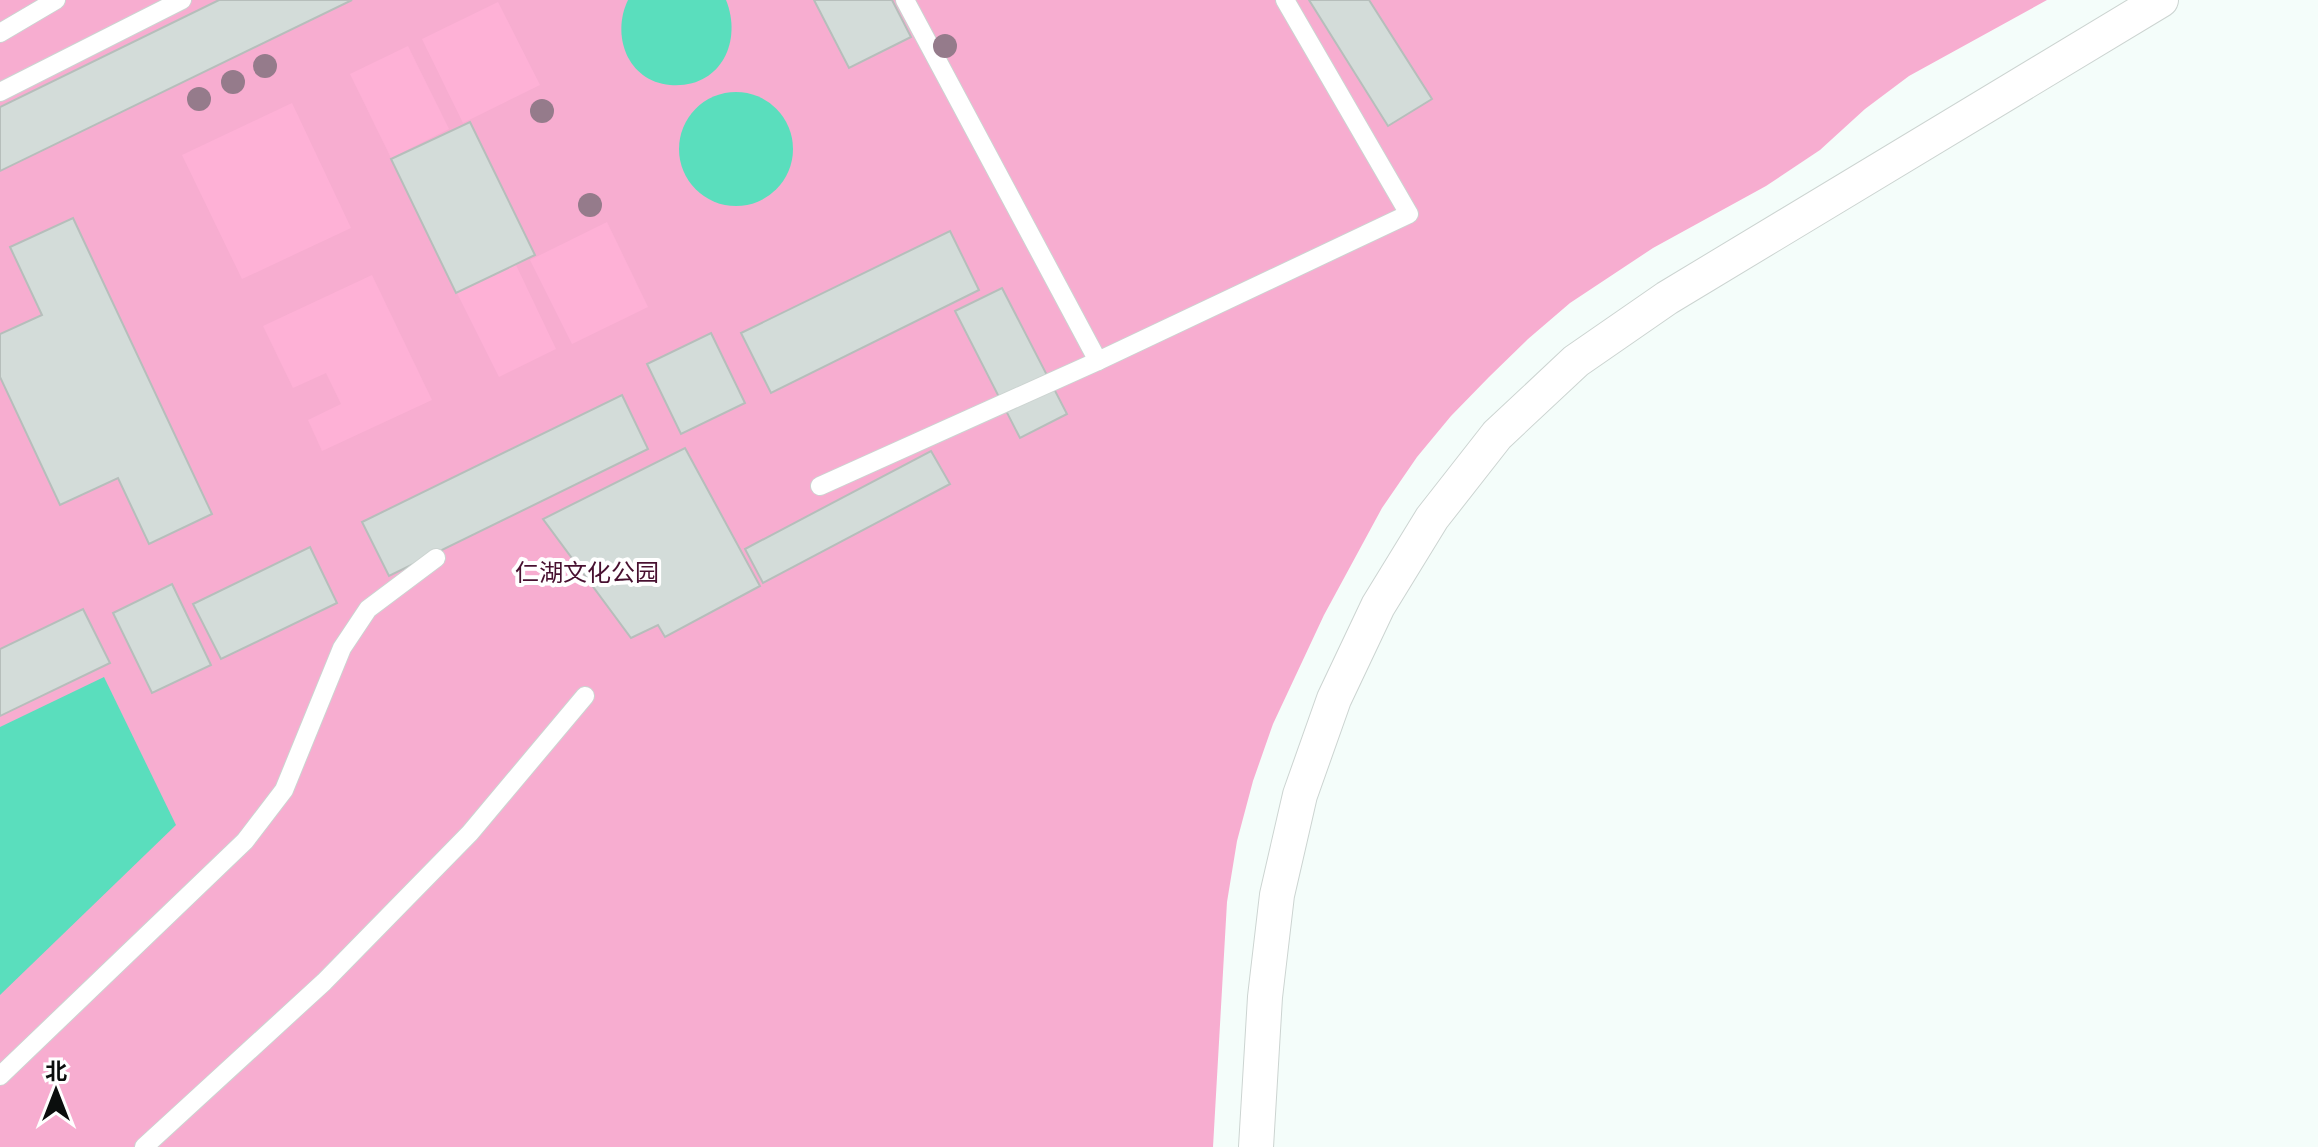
<svg xmlns="http://www.w3.org/2000/svg" width="2318" height="1147" font-family="Mulish,'Noto Sans SC',sans-serif">
	<rect width="100%" height="100%" fill="#f4fdfa"/>
	<polygon fill="#f7add0" points="0,0 2047,0 1909,76 1865,109 1820,150 1766,186 1653,248 1570,303 1528,339 1489,377 1451,416 1417,457 1382,508 1324,615 1273,724 1253,781 1237,841 1227,902 1213,1147 0,1147"/>
	<g fill="#feb1d6">
		<polygon points="498,2 540,85 463,123 422,39"/>
		<polygon points="408,46 449,129 391,158 350,74"/>
		<polygon points="292,103 351,228 242,279 182,155"/>
		<polygon points="607,222 648,307 572,344 530,260"/>
		<polygon points="516,265 556,349 499,377 457,293"/>
		<polygon points="372,275 432,400 322,451 308,420 341,404 326,373 293,388 263,326"/>
	</g>
	<g fill="#5adebd">
		<path d="M628,0H726C743,42 720,89 670,85C627,81 611,35 628,0Z"/>
		<circle cx="736" cy="149" r="57"/>
		<polygon points="104,677 176,825 0,995 0,727"/>
	</g>
	<g fill="#d3dcd9" stroke="#b6bebb" stroke-width="2">
		<polygon points="219,0 352,0 0,171 0,107"/>
		<polygon points="814,0 892,0 911,37 849,68"/>
		<polygon points="1309,0 1369,0 1432,99 1388,126"/>
		<polygon points="470,122 535,255 456,293 391,159"/>
		<polygon points="73,218 212,514 149,544 118,478 60,505 0,377 0,334 42,315 10,247"/>
		<polygon points="950,231 979,290 771,393 741,333"/>
		<polygon points="1002,288 1067,414 1020,438 955,311"/>
		<polygon points="711,333 745,403 681,434 647,364"/>
		<polygon points="622,395 648,449 389,576 362,522"/>
		<polygon points="685,448 760,586 665,637 658,625 631,638 543,519"/>
		<polygon points="931,451 950,484 763,583 745,549"/>
		<polygon points="310,547 337,603 221,659 193,604"/>
		<polygon points="172,584 211,665 152,693 113,613"/>
		<polygon points="83,609 110,663 0,716 0,649"/>
	</g>
	<g fill="none" stroke-linecap="round" stroke-linejoin="round">
		<defs>
			<g id="lane">
				<polyline points="905,0 1098,361"/>
				<polyline points="0,33 56,0"/>
				<polyline points="0,92 182,0"/>
				<polyline points="820,486 1098,361 1409,214 1285,0"/>
				<polyline points="0,1076 245,841 284,790 342,648 368,609 436,558"/>
				<polyline points="144,1147 324,982 470,833 585,696"/>
			</g>
			<polyline id="street" points="1256,1147 1265,997 1277,895 1300,795 1334,699 1378,606 1432,518 1497,435 1576,361 1667,298 2161,0"/>
		</defs>
		<use href="#lane" stroke="#ccd4d1" stroke-width="20"/>
		<use href="#street" stroke="#ccd4d1" stroke-width="36"/>
		<use href="#lane" stroke="#fff" stroke-width="18"/>
		<use href="#street" stroke="#fff" stroke-width="34"/>
	</g>
	<g fill="#957b8b">
		<circle cx="945" cy="46" r="12"/>
		<circle cx="265" cy="66" r="12"/>
		<circle cx="233" cy="82" r="12"/>
		<circle cx="199" cy="99" r="12"/>
		<circle cx="542" cy="111" r="12"/>
		<circle cx="590" cy="205" r="12"/>
	</g>
	<g text-anchor="middle" stroke-width="8" stroke-linejoin="round" paint-order="stroke">
		<g font-size="24" fill="#481030" stroke="#fff">
			<text x="587" y="581">仁湖文化公园</text>
		</g>
	</g>
	<g transform="translate(56 1091)" stroke="#ffffff" stroke-width="6" paint-order="stroke">
	<path d="M0-6L14 30L0 20L-14 30Z" fill="#0b0e0d"/>
	<text y="-12" font-size="22" font-weight="bold" text-anchor="middle" fill="#0b0e0d">北</text>
	</g>
</svg>
